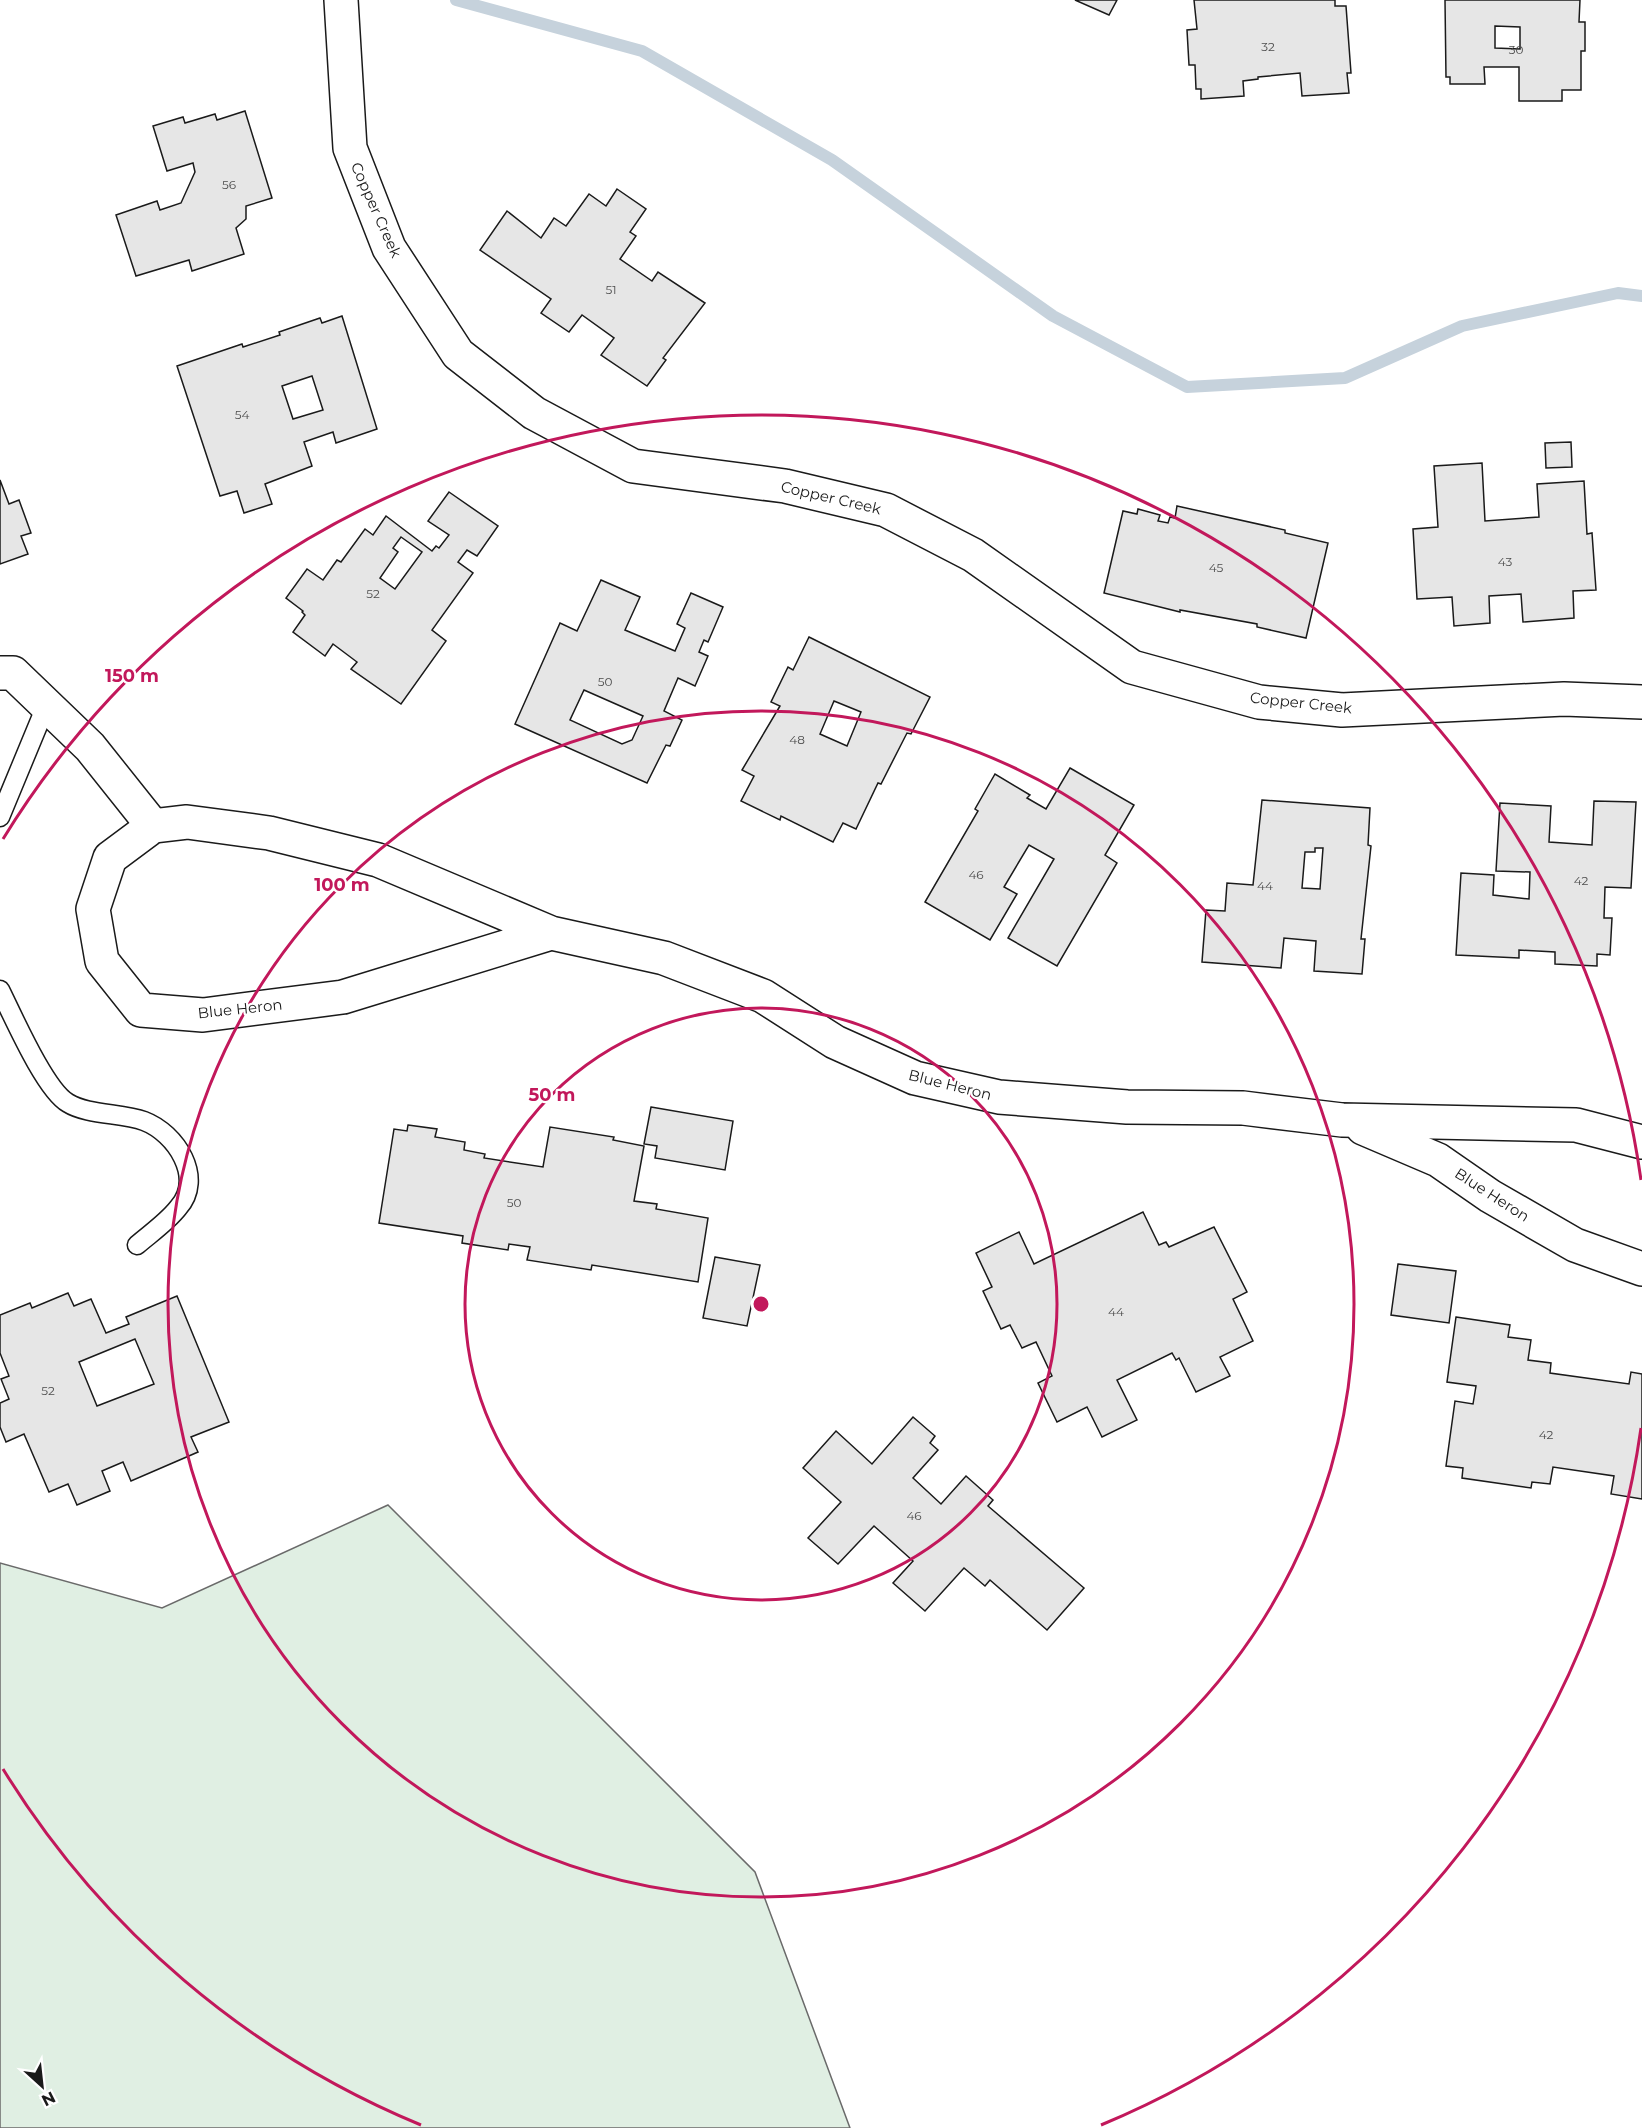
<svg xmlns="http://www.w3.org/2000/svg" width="1642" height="2128" font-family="Montserrat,sans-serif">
	<rect width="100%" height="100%" fill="#fff"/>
	<polygon fill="#e0efe3" stroke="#6a6a6a" stroke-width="1.5" points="388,1505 755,1872 850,2128 0,2128 0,1563 162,1608"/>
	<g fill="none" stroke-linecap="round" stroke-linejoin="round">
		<polyline stroke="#c6d2dc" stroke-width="12" points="456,0 642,51 832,160 1053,316 1187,387 1345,378 1462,326 1618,293 1642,296"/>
	</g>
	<g fill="#e6e6e6" stroke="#1a1a1a" stroke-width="1.5" fill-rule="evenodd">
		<polygon points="1075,0 1117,0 1109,15"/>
		<polygon points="1194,0 1335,0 1335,6 1346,6 1351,73 1347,73 1349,93 1302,96 1300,73 1258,77 1258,79 1243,81 1244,96 1201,99 1201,89 1196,89 1195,65 1189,65 1187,30 1197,29"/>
		<path d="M1445,0H1580L1579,22H1585V51H1581V90H1562V101H1519V67H1484L1485,84H1450V77H1446ZM1495,26L1520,27V49L1495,48Z"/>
		<polygon points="245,111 272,198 246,206 246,219 236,228 244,254 192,271 189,260 136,276 116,215 157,201 160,210 181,203 195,172 193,163 167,171 153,126 183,117 185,123 215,114 217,120"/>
		<polygon points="617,189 646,209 630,232 636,236 620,259 652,281 658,272 705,303 663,358 666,360 647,386 601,355 614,338 582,315 569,332 541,313 551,299 480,250 507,211 541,238 554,218 566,226 589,194 606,206"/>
		<path d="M342,316L377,429L336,443L333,432L304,442L312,466L265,484L272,504L244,513L237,491L220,496L177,366L242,344L243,347L280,335L279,332L320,318L322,323ZM312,376L323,410L293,419L282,386Z"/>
		<polygon points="1571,442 1572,467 1546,468 1545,443"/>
		<polygon points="1482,463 1485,521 1539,517 1537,484 1584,481 1587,534 1592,533 1596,590 1573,591 1574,618 1523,622 1521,594 1489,596 1490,623 1454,626 1452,597 1417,599 1413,529 1438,527 1434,466"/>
		<polygon points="0,480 9,504 19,500 31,533 21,536 28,554 0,564"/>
		<path d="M449,492L498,526L477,556L467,550L458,562L473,573L432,630L446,641L401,704L351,669L357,662L333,644L325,656L293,632L305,615L302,612L303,611L286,598L307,569L323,580L337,560L341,562L365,529L373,535L386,516L432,551L436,546L439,548L449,535L428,521ZM401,537L422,552L395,589L380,578L398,552L393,548Z"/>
		<polygon points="1177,506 1285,530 1285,533 1328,543 1306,638 1257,627 1257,624 1180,610 1180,612 1104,593 1123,511 1137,514 1138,509 1160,515 1158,521 1168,523 1170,517 1175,518"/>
		<path d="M601,580L640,597L625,630L675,651L685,628L677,624L691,593L723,607L708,642L704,640L699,652L708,656L695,686L678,678L664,711L682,720L670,746L666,745L647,783L515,724L560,623L577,631ZM584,690L643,716L632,740L622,744L570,720Z"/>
		<path d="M809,637L930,697L911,734L907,733L881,784L878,783L856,829L843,823L833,842L781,816L780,820L741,801L754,776L742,770L780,706L771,702L788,667L793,670ZM834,701L861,712L847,746L820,734Z"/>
		<polygon points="1070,768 1134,805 1105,855 1117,863 1057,966 1008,938 1054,859 1029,845 1004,887 1017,894 990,940 925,902 978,811 975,809 995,774 1030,795 1027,798 1046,809"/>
		<path d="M1262,800L1370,808L1368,845L1371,846L1361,939H1365L1362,974L1314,971L1316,941L1284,938L1281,968L1202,962L1206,910L1225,911L1227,883L1253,885ZM1315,848H1323L1320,889L1302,888L1305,852H1315Z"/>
		<polygon points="1594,801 1636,802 1631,888 1605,887 1604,918 1612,918 1610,955 1597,954 1597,966 1555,964 1555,952 1519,950 1519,958 1456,955 1461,873 1494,875 1493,895 1529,899 1530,872 1496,871 1500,803 1551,806 1549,842 1592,845"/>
		<polygon points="651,1107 733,1121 725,1170 655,1158 657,1146 644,1144"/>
		<polygon points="408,1125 437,1129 435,1137 465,1142 464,1150 485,1154 484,1158 543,1167 550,1127 614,1137 613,1140 644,1146 634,1201 657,1204 656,1209 708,1218 698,1282 592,1265 591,1270 527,1260 530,1247 509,1244 508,1250 462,1243 463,1236 379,1223 394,1129 407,1131"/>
		<polygon points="1143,1212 1159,1245 1166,1242 1169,1247 1214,1227 1247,1292 1233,1299 1253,1341 1220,1357 1230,1376 1196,1392 1179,1358 1176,1360 1172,1353 1117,1380 1137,1420 1102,1437 1087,1407 1057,1422 1038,1383 1052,1376 1036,1342 1022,1348 1010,1325 1001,1329 983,1291 992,1287 976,1253 1019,1232 1034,1264"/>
		<polygon points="715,1257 760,1265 747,1326 703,1318"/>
		<polygon points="1398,1264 1456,1271 1449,1323 1391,1315"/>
		<path d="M68,1293L74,1306L91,1299L106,1333L129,1324L126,1317L177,1296L229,1422L191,1437L198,1452L131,1481L123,1462L102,1471L110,1491L77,1505L68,1484L49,1492L24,1434L6,1442L0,1427V1403L9,1399L1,1379L9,1376L0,1353V1315L30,1303L32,1308ZM135,1339L154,1384L97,1406L79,1362Z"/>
		<polygon points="1456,1317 1510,1325 1508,1337 1531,1340 1528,1360 1551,1363 1550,1373 1629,1384 1631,1372 1642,1374 1642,1499 1611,1494 1614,1476 1553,1467 1550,1484 1532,1482 1531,1488 1462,1478 1463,1468 1446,1466 1455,1401 1473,1404 1476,1386 1447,1382"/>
		<polygon points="913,1417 935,1436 930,1443 938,1450 913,1478 941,1504 966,1476 993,1500 988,1506 1084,1588 1047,1630 990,1580 985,1586 964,1568 925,1611 893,1583 913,1561 874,1526 838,1564 808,1538 841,1502 803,1468 836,1431 872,1464"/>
	</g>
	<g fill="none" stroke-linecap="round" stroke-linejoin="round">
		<defs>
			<g id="service">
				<polyline points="0,817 46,706"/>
				<path d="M0,990C13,1016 45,1090 68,1103C87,1115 122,1113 144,1121C176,1133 205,1178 178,1208C167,1222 151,1233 137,1245"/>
			</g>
			<g id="minor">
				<polyline points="341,0 350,148 389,248 458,354 534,413 633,466 785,486 886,510 973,555 1132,667 1259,702 1342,710 1564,699 1642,702"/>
				<polyline points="0,673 13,673 90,747 153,826"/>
				<polyline points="551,933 343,997 203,1015 141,1010 102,961 93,909 110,858 153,826 187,822 269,833 378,860 551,933 664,958 763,996 835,1042 915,1078 999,1097 1127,1107 1243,1108 1342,1120 1576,1125 1642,1142"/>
				<polyline points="1363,1128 1438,1160 1490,1196 1575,1245 1642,1269"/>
			</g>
		</defs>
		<use href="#service" stroke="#1a1a1a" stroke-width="21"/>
		<use href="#minor" stroke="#1a1a1a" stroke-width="36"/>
		<use href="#service" stroke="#fff" stroke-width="18"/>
		<use href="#minor" stroke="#fff" stroke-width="33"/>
	</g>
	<g fill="none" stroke="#c2185b" stroke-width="3">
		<circle cx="761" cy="1304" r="296"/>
		<circle cx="761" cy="1304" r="593"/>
		<path d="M1641 1428A889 889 0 0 1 1101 2125M421 2125A889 889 0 0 1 3 1769M3 839A889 889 0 0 1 1641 1180"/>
	</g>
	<g text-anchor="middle" stroke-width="4.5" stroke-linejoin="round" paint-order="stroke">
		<g font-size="12" fill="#4d4d4d">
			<text x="1268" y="51">32</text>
			<text x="1516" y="54">30</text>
			<text x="229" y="189">56</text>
			<text x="611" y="294">51</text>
			<text x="242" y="419">54</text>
			<text x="1505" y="566">43</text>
			<text x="1216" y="572">45</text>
			<text x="373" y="598">52</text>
			<text x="605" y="686">50</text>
			<text x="797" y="744">48</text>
			<text x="976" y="879">46</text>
			<text x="1581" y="885">42</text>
			<text x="1265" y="890">44</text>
			<text x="514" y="1207">50</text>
			<text x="1116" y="1316">44</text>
			<text x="48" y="1395">52</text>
			<text x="1546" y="1439">42</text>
			<text x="914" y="1520">46</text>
		</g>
		<g font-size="15" fill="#1a1a1a" stroke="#fff">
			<text transform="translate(376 210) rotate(66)" y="5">Copper Creek</text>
			<text transform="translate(831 498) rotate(13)" y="5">Copper Creek</text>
			<text transform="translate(1301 703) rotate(6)" y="5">Copper Creek</text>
			<text transform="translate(240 1009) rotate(-6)" y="5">Blue Heron</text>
			<text transform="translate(950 1085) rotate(14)" y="5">Blue Heron</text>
			<text transform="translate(1492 1195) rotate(33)" y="5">Blue Heron</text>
		</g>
	</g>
	<circle cx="761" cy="1304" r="9" fill="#c2185b" stroke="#fff" stroke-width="3"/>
	<g font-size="18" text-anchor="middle" font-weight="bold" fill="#c2185b" stroke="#fff" stroke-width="4.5" stroke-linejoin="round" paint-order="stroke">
		<text x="132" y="682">150 m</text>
		<text x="342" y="891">100 m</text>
		<text x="552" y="1101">50 m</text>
	</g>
	<g transform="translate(42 2086) rotate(153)" stroke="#ffffff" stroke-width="4.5" paint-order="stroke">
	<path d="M0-4.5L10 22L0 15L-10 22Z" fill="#1a1a1a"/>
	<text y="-9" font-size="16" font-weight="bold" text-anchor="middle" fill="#1a1a1a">N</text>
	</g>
</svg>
